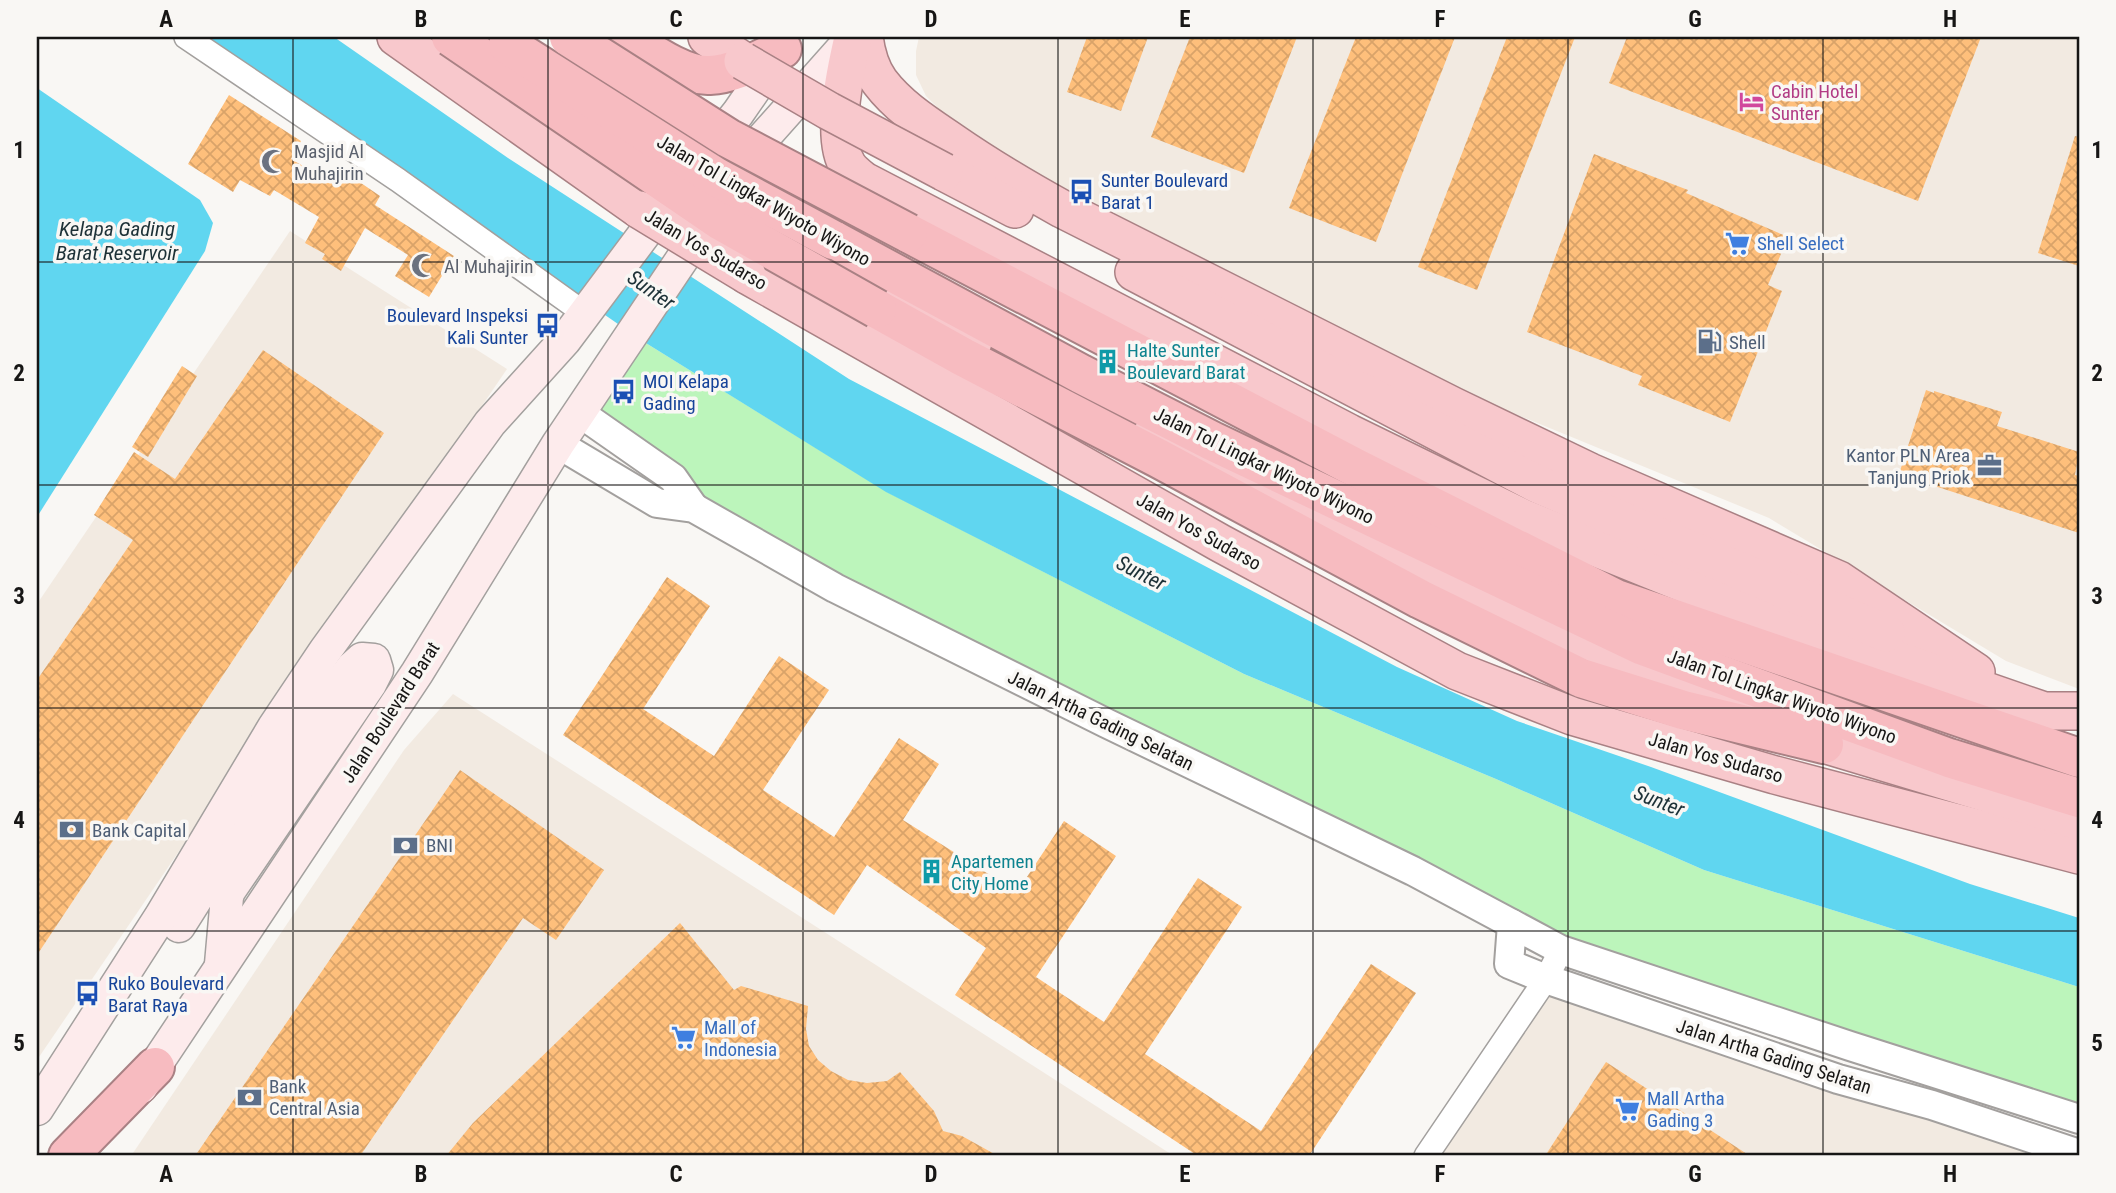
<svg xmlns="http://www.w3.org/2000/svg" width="2116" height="1193" font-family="'Roboto Condensed',sans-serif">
	<defs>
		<pattern id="building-cross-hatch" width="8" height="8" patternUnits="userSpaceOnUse" patternTransform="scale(1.75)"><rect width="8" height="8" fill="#febf7b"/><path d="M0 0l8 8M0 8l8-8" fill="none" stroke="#d9a369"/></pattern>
	</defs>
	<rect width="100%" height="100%" fill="#f9f7f4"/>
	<g fill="#f2eae1">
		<polygon points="919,37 2079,37 2079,689 2006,661 1769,518 1447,386 1016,168 944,114 926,96 916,75 916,51"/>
		<polygon points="290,231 507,369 37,1060 37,604"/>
		<polygon points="453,694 1174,1156 131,1156 404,750"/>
		<polygon points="1546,979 2079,1156 1426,1156"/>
	</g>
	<polygon fill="#bcf5bb" points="641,340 887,492 1244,674 1496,779 1704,870 2079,987 2079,1119 1561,950 694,508 580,413"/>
	<g fill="#60d6f0">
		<polygon points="205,37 334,37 508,158 849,379 1397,667 1517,721 1651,767 1970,884 2079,918 2079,987 1704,870 1496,779 1244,674 886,492 641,340"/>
		<polygon points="37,88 200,200 213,223 205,251 37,517"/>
	</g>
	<g fill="url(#building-cross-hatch)">
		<polygon points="1087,37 1148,37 1121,111 1067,92"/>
		<polygon points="1190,37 1297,37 1244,173 1151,137"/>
		<polygon points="1356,37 1455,37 1376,242 1289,208"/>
		<polygon points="1507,37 1575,37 1477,290 1418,267"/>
		<polygon points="1627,37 1981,37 1918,201 1609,83"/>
		<polygon points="229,95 301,141 291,159 322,177 323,175 340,184 346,174 361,183 380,196 375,205 454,256 429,297 395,276 408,255 365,228 341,271 322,259 325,254 305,243 319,217 274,190 270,196 240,180 233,192 188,164"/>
		<polygon points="2075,136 2079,137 2079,266 2038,253"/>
		<polygon points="1594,154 1688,190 1686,193 1788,237 1768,285 1782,291 1730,422 1638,385 1642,376 1527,332"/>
		<polygon points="263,350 384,433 37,955 37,680 133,540 94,515 134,452 175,479"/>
		<polygon points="182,366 197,376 148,457 132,447"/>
		<polygon points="1926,390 1934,393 1934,391 2002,412 1997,426 2079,452 2075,475 2079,476 2079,533 1907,477 1908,474 1900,471"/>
		<polygon points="667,577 710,606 643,709 714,756 779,656 797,668 829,690 763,790 834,837 899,738 939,764 903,820 1017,892 1064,821 1116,856 1036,977 1104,1022 1198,878 1242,907 1145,1054 1261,1131 1371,964 1416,993 1309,1156 1198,1156 955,995 986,948 867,865 834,915 563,735"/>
		<polygon points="460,770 604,870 556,940 523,918 360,1156 195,1156"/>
		<polygon points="680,923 734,990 741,986 808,1006 806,1029 809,1046 818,1060 831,1071 848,1080 867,1083 887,1081 900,1072 934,1111 943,1131 962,1136 998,1156 446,1156 473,1123"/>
		<polygon points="1606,1062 1750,1156 1545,1156"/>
	</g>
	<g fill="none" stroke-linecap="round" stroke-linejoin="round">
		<defs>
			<g id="minor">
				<polyline points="186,37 398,180 584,313"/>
				<polyline points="1426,1156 1546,979 1561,950"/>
			</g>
			<g id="tertiary">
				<polyline points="580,413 673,478 694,508"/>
				<polyline points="558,444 657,503 694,508 835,588 1106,723 1413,871 1561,950 1850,1046 2079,1119"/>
				<polyline points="1512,924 1509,964 1546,979 1838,1079 1932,1105 2079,1154"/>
			</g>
			<g id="secondary">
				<polyline points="707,152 738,113 778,55"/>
				<polyline points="179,926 294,744 352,668 362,659 374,660 377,670 370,684 229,891 227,897 221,964"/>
				<polyline points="141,1087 417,673 558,444 764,137 853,37"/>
				<polyline points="37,1109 161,916 274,727 325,651 490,423 565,340 669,201"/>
			</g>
			<g id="trunk">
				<polyline points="396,37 640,210"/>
				<polyline points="707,37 743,61"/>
				<path d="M864,37C866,52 871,70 880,82C899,107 926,124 951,141C987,166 1024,188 1062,209L1453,406L1590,472L1839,580L1976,672"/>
				<path d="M853,38C846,68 830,139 848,166C852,172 859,177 864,181L1349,433L1525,519L1740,606L1856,646L2044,711H2079"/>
				<polyline points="944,172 1015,209"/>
				<polyline points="848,268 973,342"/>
				<polyline points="1134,272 1537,484 1886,633"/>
				<polyline points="747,275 1220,543 1457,671 1572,716 1775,775 2079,855"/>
				<polyline points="1152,434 1387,553 1824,744 2079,821"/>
			</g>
			<g id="motorway">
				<path d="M626,37C647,50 684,77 710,75C735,74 760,59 782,49"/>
				<polyline points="908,233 1356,468 1616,599 2079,758"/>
				<polyline points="833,240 1081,374 1212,441 1643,646 1949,758 2079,798"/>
				<polyline points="877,309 963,357 1158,458 1420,599 1581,678 1683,710 1824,744"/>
				<polyline points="68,1156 155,1067"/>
			</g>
		</defs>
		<use href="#minor" stroke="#a3a09e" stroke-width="26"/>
		<use href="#tertiary" stroke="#a3a09e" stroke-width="32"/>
		<use href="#secondary" stroke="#a3a09e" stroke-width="35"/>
		<use href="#trunk" stroke="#a98184" stroke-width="40"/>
		<use href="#motorway" stroke="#a98184" stroke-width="42"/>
		<use href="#minor" stroke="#fff" stroke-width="23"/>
		<use href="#tertiary" stroke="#fff" stroke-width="28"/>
		<use href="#secondary" stroke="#fdebec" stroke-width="32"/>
		<use href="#trunk" stroke="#f8c8cc" stroke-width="37"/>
		<use href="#motorway" stroke="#f7bbc0" stroke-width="38"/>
		<defs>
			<g id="trunk-bridge">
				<polyline points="743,61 829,111 944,172"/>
				<polyline points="640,210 747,275"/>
			</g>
			<g id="motorway-bridge">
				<polyline points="451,37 721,221 877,309"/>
				<polyline points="569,37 728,138 908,233"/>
				<polyline points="508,45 716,177 833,240"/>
			</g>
		</defs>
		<use href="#trunk-bridge" stroke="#a98184" stroke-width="40" stroke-linecap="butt"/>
		<use href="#motorway-bridge" stroke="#a98184" stroke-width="42" stroke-linecap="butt"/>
		<use href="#trunk-bridge" stroke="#f8c8cc" stroke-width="37"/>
		<use href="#motorway-bridge" stroke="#f7bbc0" stroke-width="38"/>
	</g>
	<path fill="none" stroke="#171615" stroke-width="2" stroke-opacity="0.55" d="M293,37V1156M548,37V1156M803,37V1156M1058,37V1156M1313,37V1156M1568,37V1156M1823,37V1156M37,262H2079M37,485H2079M37,708H2079M37,931H2079"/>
	<defs>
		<symbol id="hotel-bare" viewBox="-9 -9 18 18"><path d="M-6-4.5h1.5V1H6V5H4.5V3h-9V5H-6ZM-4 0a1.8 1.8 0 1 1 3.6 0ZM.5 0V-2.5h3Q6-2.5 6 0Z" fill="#d1479c" stroke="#f9f7f4" stroke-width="2.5" paint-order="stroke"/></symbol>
		<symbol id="mosque-bare" viewBox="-9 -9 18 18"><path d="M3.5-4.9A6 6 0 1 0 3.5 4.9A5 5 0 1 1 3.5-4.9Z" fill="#6b7280" stroke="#f9f7f4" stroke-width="2.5" paint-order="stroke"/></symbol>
		<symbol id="bus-bare" viewBox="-9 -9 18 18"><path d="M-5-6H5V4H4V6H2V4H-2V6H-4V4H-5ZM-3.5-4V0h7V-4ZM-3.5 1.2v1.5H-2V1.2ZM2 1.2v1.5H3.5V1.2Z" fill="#1a4fb4" stroke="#f9f7f4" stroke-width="2.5" paint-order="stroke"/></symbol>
		<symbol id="supermarket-bare" viewBox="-9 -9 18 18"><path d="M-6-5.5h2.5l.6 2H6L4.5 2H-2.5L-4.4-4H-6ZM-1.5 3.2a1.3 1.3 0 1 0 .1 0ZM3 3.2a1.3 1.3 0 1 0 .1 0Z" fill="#3f7fe0" stroke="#f9f7f4" stroke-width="2.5" paint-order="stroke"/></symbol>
		<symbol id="fuel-bare" viewBox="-9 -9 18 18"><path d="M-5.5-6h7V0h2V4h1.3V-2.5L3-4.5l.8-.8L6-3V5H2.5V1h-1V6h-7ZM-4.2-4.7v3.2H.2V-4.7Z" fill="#5c6f8a" stroke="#f9f7f4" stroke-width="2.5" paint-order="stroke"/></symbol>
		<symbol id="building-bare" viewBox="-9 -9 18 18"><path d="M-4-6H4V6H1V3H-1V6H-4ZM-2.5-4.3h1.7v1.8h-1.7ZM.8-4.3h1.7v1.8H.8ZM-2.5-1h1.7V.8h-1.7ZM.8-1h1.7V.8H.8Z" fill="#0f9aa8" stroke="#f9f7f4" stroke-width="2.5" paint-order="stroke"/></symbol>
		<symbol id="office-bare" viewBox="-9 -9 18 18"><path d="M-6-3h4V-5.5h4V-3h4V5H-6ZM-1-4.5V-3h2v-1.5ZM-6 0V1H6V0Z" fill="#5c6f8a" stroke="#f9f7f4" stroke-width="2.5" paint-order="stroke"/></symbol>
		<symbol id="bank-bare" viewBox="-9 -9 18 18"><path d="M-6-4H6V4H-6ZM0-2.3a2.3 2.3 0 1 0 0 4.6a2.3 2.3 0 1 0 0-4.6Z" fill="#5c6f8a" stroke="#f9f7f4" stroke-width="2.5" paint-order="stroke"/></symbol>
	</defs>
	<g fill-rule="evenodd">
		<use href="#hotel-bare" x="1734" y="84" width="35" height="35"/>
		<use href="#mosque-bare" x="256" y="144" width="35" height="35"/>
		<use href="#bus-bare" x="1064" y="174" width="35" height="35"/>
		<use href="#supermarket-bare" x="1720" y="226" width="35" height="35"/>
		<use href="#mosque-bare" x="406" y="248" width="35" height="35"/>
		<use href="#bus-bare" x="530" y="308" width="35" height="35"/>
		<use href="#fuel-bare" x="1692" y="324" width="35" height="35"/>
		<use href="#building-bare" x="1090" y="344" width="35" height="35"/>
		<use href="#bus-bare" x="606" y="374" width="35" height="35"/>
		<use href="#office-bare" x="1972" y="448" width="35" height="35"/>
		<use href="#bank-bare" x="54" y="812" width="35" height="35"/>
		<use href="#bank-bare" x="388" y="828" width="35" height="35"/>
		<use href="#building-bare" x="914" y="854" width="35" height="35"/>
		<use href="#bus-bare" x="70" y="976" width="35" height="35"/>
		<use href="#supermarket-bare" x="666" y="1020" width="35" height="35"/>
		<use href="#bank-bare" x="232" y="1080" width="35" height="35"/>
		<use href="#supermarket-bare" x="1610" y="1092" width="35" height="35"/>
	</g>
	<g text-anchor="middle" stroke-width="7" stroke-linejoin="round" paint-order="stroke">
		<g font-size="19" fill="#b23c85" stroke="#f9f7f4" text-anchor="start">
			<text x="1771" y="98">Cabin Hotel<tspan x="1771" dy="22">Sunter</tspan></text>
		</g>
		<g font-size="19" fill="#5b616d" stroke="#f9f7f4" text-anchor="start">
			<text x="294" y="158">Masjid Al<tspan x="294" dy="22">Muhajirin</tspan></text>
			<text x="444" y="273">Al Muhajirin</text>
		</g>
		<g font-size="19" fill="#164399" stroke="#f9f7f4" text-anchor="start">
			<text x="1101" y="187">Sunter Boulevard<tspan x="1101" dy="22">Barat 1</tspan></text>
			<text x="528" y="322" text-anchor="end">Boulevard Inspeksi<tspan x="528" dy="22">Kali Sunter</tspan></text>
			<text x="643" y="388">MOI Kelapa<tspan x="643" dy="22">Gading</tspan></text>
			<text x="108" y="990">Ruko Boulevard<tspan x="108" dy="22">Barat Raya</tspan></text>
		</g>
		<g font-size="19" fill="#171615" stroke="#f9f7f4">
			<text transform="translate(764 200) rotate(30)" y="7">Jalan Tol Lingkar Wiyoto Wiyono</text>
			<text transform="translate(706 249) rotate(31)" y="7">Jalan Yos Sudarso</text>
			<text transform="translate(1264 465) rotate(26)" y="7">Jalan Tol Lingkar Wiyoto Wiyono</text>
			<text transform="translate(1199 531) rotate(29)" y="7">Jalan Yos Sudarso</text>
			<text transform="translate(1782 696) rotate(20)" y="7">Jalan Tol Lingkar Wiyoto Wiyono</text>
			<text transform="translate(390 712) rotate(-57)" y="7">Jalan Boulevard Barat</text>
			<text transform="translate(1101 720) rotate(26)" y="7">Jalan Artha Gading Selatan</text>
			<text transform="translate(1716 757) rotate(16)" y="7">Jalan Yos Sudarso</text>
			<text transform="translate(1774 1056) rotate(18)" y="7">Jalan Artha Gading Selatan</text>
		</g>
		<g font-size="19" fill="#366cbe" stroke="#f9f7f4" text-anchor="start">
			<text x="1757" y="250">Shell Select</text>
			<text x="704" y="1034">Mall of<tspan x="704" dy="22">Indonesia</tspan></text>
			<text x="1647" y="1105">Mall Artha<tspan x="1647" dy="22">Gading 3</tspan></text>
		</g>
		<g font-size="19" fill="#4e5e75" stroke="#f9f7f4" text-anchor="start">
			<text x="1729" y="349">Shell</text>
			<text x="1970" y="462" text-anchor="end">Kantor PLN Area<tspan x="1970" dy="22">Tanjung Priok</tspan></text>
			<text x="92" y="837">Bank Capital</text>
			<text x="426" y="852">BNI</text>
			<text x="269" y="1093">Bank<tspan x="269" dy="22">Central Asia</tspan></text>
		</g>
		<g font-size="19" fill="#0d838f" stroke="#f9f7f4" text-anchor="start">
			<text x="1127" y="357">Halte Sunter<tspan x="1127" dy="22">Boulevard Barat</tspan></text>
			<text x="951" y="868">Apartemen<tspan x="951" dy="22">City Home</tspan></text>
		</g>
		<g font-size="21" font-style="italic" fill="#1d3137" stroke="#f9f7f4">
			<text x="117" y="236">Kelapa Gading<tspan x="117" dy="24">Barat Reservoir</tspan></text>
			<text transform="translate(651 290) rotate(35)" y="7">Sunter</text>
			<text transform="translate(1141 573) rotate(27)" y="7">Sunter</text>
			<text transform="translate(1659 801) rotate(21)" y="7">Sunter</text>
		</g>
	</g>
	<rect width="2116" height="1193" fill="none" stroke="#f9f7f4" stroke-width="77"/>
	<rect x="38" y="38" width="2040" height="1116" fill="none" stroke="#171615" stroke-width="2.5"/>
	<g font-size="23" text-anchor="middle" font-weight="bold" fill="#171615">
		<text x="166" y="27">A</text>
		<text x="421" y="27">B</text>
		<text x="676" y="27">C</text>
		<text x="931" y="27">D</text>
		<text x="1185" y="27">E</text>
		<text x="1440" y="27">F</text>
		<text x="1695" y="27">G</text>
		<text x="1950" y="27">H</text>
		<text x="19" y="158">1</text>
		<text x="2097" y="158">1</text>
		<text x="19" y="381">2</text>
		<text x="2097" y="381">2</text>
		<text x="19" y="604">3</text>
		<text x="2097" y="604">3</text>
		<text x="19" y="828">4</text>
		<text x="2097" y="828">4</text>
		<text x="19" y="1051">5</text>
		<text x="2097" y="1051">5</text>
		<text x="166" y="1182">A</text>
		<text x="421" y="1182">B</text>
		<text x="676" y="1182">C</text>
		<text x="931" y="1182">D</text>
		<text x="1185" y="1182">E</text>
		<text x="1440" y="1182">F</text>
		<text x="1695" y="1182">G</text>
		<text x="1950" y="1182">H</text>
	</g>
</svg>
